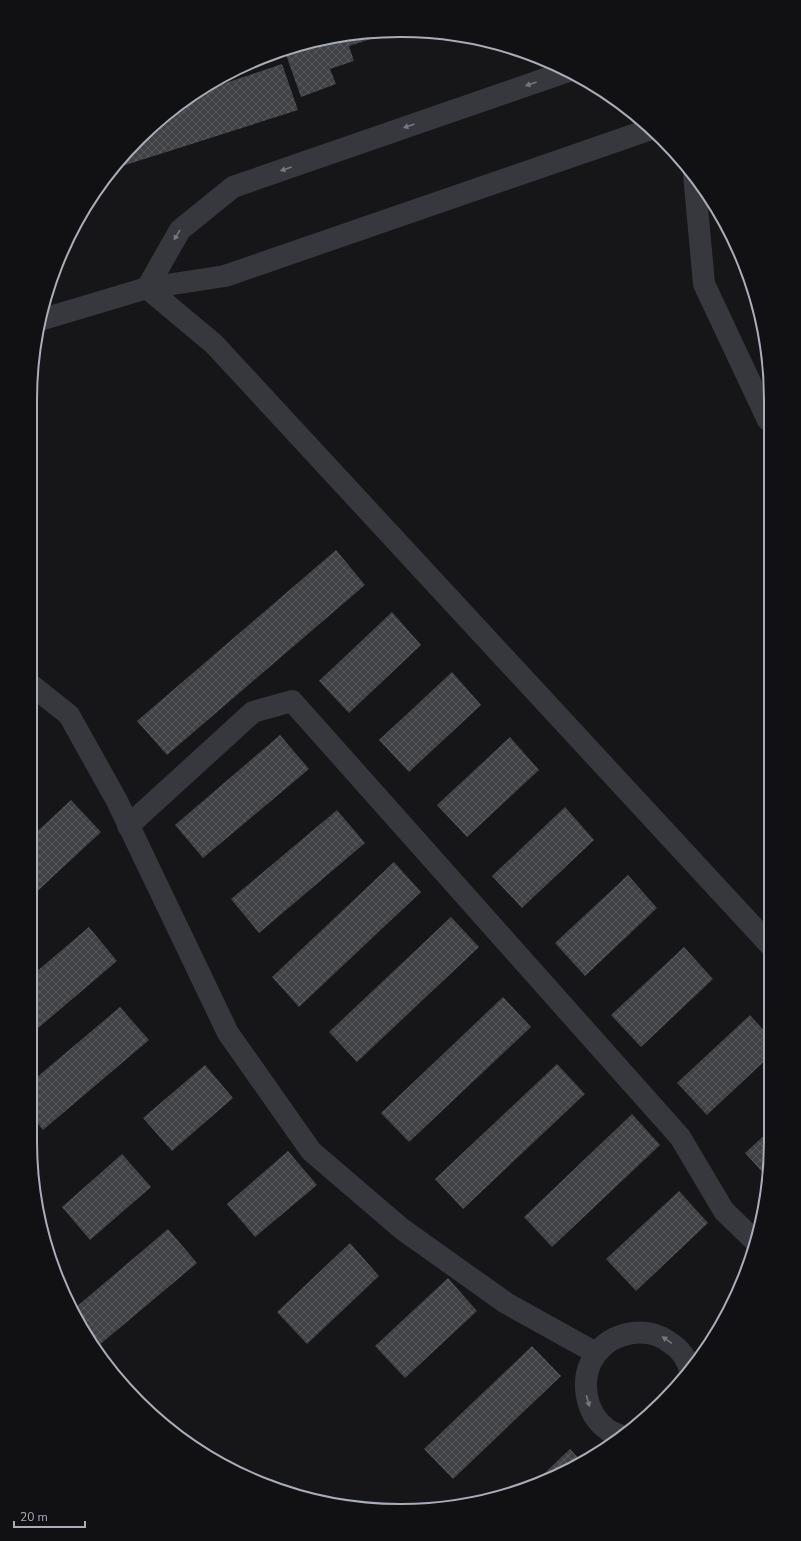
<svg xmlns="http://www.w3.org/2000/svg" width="801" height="1541" font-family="'Nunito Sans',sans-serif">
	<defs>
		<pattern id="building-cross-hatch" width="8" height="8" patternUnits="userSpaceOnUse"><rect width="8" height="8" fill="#404145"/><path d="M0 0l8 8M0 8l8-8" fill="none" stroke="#595a5e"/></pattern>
	</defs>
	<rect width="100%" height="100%" fill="#161618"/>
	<g fill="url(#building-cross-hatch)">
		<polygon points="352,33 372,33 374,38 349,46 354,61 330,69 336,84 301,97 284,49"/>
		<polygon points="282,64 298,110 116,168 116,165 156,122 196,93"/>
		<polygon points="336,550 365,585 167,755 137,721"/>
		<polygon points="392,612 421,645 349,713 319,681"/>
		<polygon points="452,672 481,705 409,772 379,740"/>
		<polygon points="280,735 309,769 203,858 175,825"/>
		<polygon points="510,737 539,770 467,837 437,805"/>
		<polygon points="71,800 101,832 30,898 30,838"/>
		<polygon points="565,807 594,840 522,908 492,876"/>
		<polygon points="337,810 365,843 259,933 231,899"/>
		<polygon points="394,862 421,892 299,1007 272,977"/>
		<polygon points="628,875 657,908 585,976 555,943"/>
		<polygon points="451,917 479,947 357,1062 329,1032"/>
		<polygon points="89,927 117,961 30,1035 30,977"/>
		<polygon points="684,947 713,979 641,1047 611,1015"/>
		<polygon points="503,997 531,1027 409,1142 381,1113"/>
		<polygon points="120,1007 149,1040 43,1130 30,1114 30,1083"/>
		<polygon points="750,1015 770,1037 770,1056 707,1115 677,1083"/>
		<polygon points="557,1064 585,1094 463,1209 435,1179"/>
		<polygon points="205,1065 233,1098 172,1151 143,1118"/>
		<polygon points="632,1114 660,1145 552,1247 524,1217"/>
		<polygon points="770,1130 770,1165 768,1178 745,1153"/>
		<polygon points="288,1151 317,1185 255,1237 227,1204"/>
		<polygon points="122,1154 151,1187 90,1240 62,1207"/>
		<polygon points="679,1191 708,1223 636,1291 606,1259"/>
		<polygon points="168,1229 197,1263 97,1347 75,1308"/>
		<polygon points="350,1243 379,1276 307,1344 277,1312"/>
		<polygon points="448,1278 477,1311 405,1378 375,1346"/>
		<polygon points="532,1346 561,1376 453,1479 424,1449"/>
		<polygon points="570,1449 580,1460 542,1483 532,1485"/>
	</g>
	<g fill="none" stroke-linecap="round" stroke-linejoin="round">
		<g stroke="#37383d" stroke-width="22">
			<polyline points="568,71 233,187 180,230 147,288 225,276 651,129"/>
			<polyline points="694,174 704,284 768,420"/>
			<polyline points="40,320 147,288 214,344 770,945"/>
			<polyline points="30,684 69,715 117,801 228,1033 311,1151 402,1229 506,1303 596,1353"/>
			<polyline points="128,826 253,712 292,701 680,1137 724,1211 756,1242"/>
			<path d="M619,1435C615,1433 611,1432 608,1430C584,1413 579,1377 596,1354C613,1331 647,1326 669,1342C680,1349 687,1358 690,1370"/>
		</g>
	</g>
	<defs><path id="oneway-solid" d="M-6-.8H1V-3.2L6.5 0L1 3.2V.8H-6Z"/></defs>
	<g fill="#757881">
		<use href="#oneway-solid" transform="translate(531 84) rotate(161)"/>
		<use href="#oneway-solid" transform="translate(409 126) rotate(161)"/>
		<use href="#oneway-solid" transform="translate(286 169) rotate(161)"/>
		<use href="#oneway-solid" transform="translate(177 235) rotate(121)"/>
		<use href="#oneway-solid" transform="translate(667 1340) rotate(-146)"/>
		<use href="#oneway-solid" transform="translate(588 1401) rotate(74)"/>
	</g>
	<path d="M0 0H801V1541H0ZM400 37H401A363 363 0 0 1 764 400V1141A363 363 0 0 1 401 1504H400A363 363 0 0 1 37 1141V400A363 363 0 0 1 400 37Z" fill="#111113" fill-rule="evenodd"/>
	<path fill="none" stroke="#a8adb8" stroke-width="2" d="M400 37H401A363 363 0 0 1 764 400V1141A363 363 0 0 1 401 1504H400A363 363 0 0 1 37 1141V400A363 363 0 0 1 400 37Z"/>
	<path d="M14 1521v6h71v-6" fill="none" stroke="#a8adb8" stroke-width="2"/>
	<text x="20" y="1521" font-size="12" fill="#a8adb8" stroke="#111113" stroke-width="3" paint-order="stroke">20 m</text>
</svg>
